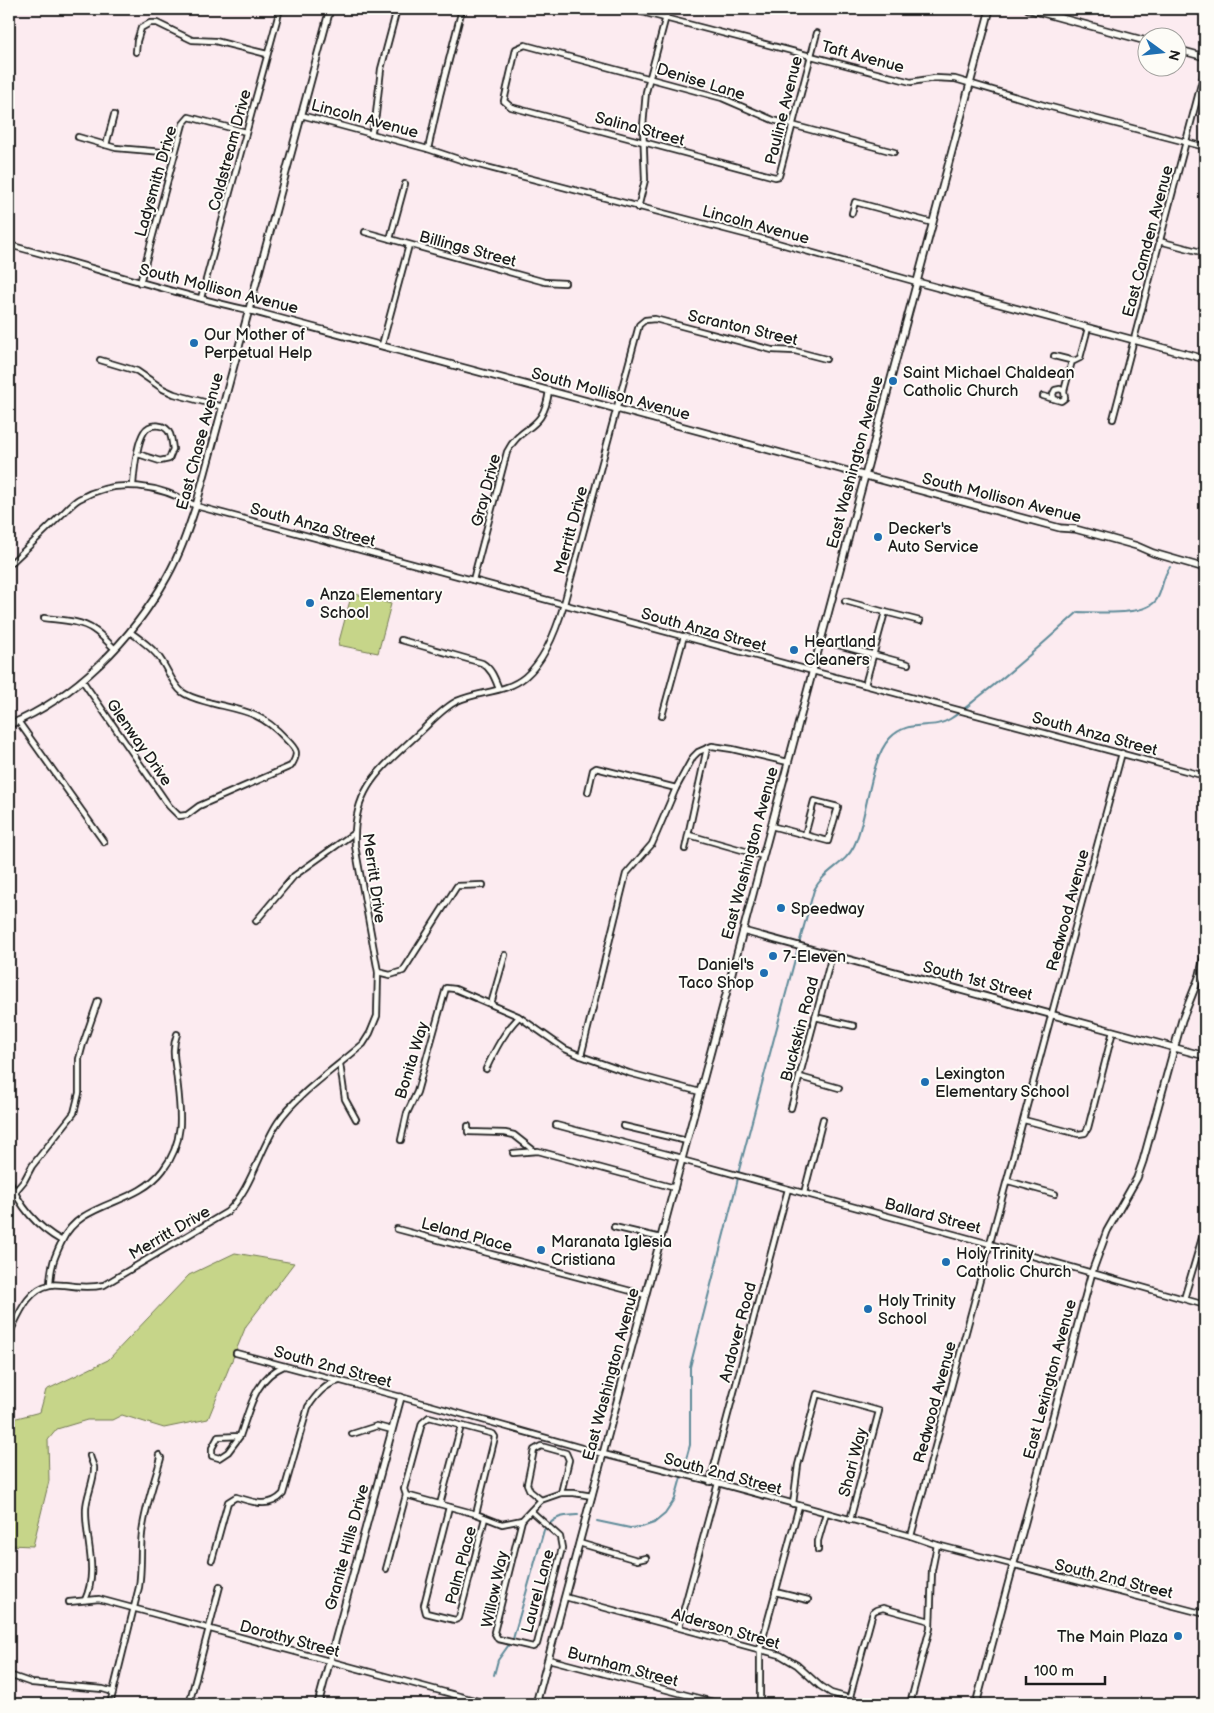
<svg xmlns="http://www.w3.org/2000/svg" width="1214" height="1713" font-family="'Balsamiq Sans',sans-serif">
	<rect width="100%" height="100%" fill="#fcebf0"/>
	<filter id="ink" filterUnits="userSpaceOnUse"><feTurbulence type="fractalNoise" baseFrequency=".02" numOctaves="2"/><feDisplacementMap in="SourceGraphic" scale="10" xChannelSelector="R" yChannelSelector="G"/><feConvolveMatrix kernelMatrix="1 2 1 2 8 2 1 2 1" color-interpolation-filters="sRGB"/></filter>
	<g filter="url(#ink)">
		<g fill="#c6d589" stroke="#717852">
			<polygon points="352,593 391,604 378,653 338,645"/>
			<polygon points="235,1253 294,1263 246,1326 208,1419 164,1428 122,1415 112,1420 87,1420 57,1429 48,1440 49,1481 33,1546 9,1545 9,1420 40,1412 46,1390 108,1360 189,1275"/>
		</g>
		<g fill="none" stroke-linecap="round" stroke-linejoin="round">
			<g stroke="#5f8b99" stroke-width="2">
				<path d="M799,944L814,890C825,869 845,865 854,846C868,817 869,760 890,738C909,718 931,731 950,719C960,713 970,704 980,696C1014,670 1046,641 1078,612C1097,612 1146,617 1157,599C1163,589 1162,577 1170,567"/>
				<polyline points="597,1521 630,1528 642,1527 654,1523 665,1514 675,1499 690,1445 690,1367 737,1183 739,1170 798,948"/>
				<path d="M494,1675L498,1660L513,1639L544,1530C555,1516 561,1516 578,1515"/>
			</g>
			<defs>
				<g id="street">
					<polyline points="630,9 911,82 935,78 955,79 1047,106 1205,147"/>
					<polyline points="817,33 779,176 775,177 511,107 504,101 516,49 525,45 722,98 773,120 894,152"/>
					<polyline points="136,52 137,41 141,28 150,23 157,23 192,40 215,41 267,54"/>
					<polyline points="301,115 428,149 467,162 763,239 917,282"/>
					<polyline points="371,135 376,114 381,69 397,9"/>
					<polyline points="78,137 116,148 175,153"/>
					<polyline points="106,145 114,115"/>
					<polyline points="428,149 440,95 462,9"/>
					<polyline points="638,208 645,180 643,126 646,92 668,9"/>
					<polyline points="852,213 855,202 933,223"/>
					<polyline points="365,232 545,282 565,283"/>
					<polyline points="390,239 405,184"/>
					<polyline points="1159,241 1205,253"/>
					<path d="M9,245C89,266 167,292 248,310"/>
					<polyline points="140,283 183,124 189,117 246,132"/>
					<polyline points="201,298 280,9"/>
					<polyline points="382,345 409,245"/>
					<polyline points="1054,356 1074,361 1080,358 1088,328"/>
					<polyline points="100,360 137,371 163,389 174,394 223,407"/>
					<polyline points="1064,391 1072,361"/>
					<polyline points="1043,396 1061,401 1065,398 1064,391 1060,389 1055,390 1053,394 1054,399"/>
					<polyline points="1113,419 1205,69"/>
					<path d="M133,485C134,472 137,443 144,432C150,422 166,424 170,434C172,439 172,444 173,449L169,459L160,461L138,454"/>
					<path d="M9,565C26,549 43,533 59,517C66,511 72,503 79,499C117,477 160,485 196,506L1205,776"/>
					<path d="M473,580L507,452C521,423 544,433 549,390"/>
					<polyline points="845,601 885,612"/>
					<path d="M44,618C60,620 80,620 94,630C102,635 108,643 115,649"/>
					<path d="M401,640L482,663C492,669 495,679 499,689"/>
					<polyline points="834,644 908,664"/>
					<path d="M82,680L169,806L179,816L187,815L199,806L291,766C300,752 296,749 285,738C261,712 244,711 211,703C201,700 190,698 182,692C173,685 168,670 161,660C154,649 141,640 130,632"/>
					<polyline points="865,685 885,612 920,621"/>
					<polyline points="662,716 684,636"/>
					<polyline points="18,721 104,842"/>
					<polyline points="588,792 593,770 596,768 676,788"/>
					<polyline points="771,826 828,841 838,807 814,801 805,835"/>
					<polyline points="689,835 763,856"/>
					<polyline points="685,849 707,748"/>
					<polyline points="256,921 294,876 354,833"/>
					<polyline points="378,972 390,975 403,971 457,886 483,885"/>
					<polyline points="491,1004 505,955"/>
					<polyline points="815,1017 854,1026"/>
					<polyline points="581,1056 626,874 652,844 676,788 693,757 698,752 712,746 732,749 788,762"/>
					<polyline points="340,1064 345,1099 356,1119"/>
					<path d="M486,1069C495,1050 504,1032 519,1017"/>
					<polyline points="800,1077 839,1088"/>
					<polyline points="791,1108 832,955"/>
					<polyline points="1024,1120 1078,1134 1085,1133 1088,1128 1113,1031"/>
					<polyline points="556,1125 682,1158"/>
					<polyline points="468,1126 468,1132 505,1133 514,1135 533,1150"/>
					<polyline points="623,1126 687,1141"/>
					<polyline points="401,1140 407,1113 417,1092 446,988 455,989 518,1016 565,1049 581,1056 629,1073 700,1092"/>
					<polyline points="513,1153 538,1151 675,1188"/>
					<polyline points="682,1160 990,1244 1205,1305"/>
					<path d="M9,1179C19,1206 37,1227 62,1241"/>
					<polyline points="1008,1181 1055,1194"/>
					<polyline points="14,1193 24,1181 32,1166 74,1113 79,1093 79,1059 83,1044 98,1001"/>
					<polyline points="804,1193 823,1119"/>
					<polyline points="614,1227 661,1238"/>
					<polyline points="397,1229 646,1295"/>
					<path d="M50,1284C51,1265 54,1258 62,1241C81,1200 135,1207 163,1170C187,1139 180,1108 176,1071C174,1057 172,1048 177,1034"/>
					<polyline points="1184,1299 1202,1238"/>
					<path d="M9,1334C18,1317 27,1289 50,1285C54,1284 60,1285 65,1285C78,1287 91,1288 104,1285L227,1212C250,1192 260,1149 278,1122C296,1095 337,1067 363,1044L370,1033L377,1016L378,972L355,846C352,788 381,769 419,733C431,722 443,708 457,701C479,691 506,693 525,677C544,661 557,628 564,604L639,325L645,320L655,319L772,350L795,351L826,359"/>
					<polyline points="236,1353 401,1397 603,1454 718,1483 911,1536 937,1545 1205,1614"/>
					<polyline points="352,1434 377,1426 392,1430"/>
					<path d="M240,1436L228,1452L219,1458L212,1456V1448L218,1437L240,1436C250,1408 255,1378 284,1366"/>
					<polyline points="710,1482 788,1189"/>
					<polyline points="541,1500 530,1491 527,1484 534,1450 541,1446 566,1453 569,1460 561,1493"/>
					<polyline points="440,1504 461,1426"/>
					<polyline points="793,1504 798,1465 817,1394 879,1411 850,1520"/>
					<polyline points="449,1507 424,1605 426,1613 455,1620 459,1618 485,1518"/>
					<polyline points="476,1514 495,1437 493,1434 429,1417 422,1423 404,1489 406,1495 476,1514 502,1524 522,1520 541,1500 561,1493 574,1493 592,1496"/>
					<polyline points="522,1520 494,1632 498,1639 533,1647 537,1644 562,1548 560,1537 531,1511"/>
					<polyline points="911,1536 1122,753"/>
					<polyline points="579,1543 637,1560 646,1558"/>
					<polyline points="818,1550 818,1541 826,1513"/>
					<path d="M212,1560L228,1502L236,1497C253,1502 269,1509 283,1494L308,1407C316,1395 325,1384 339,1381"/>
					<polyline points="386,1569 406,1495"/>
					<polyline points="775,1592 808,1600"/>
					<polyline points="565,1597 780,1655 797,1665 820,1686 831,1693 869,1704"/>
					<path d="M85,1600C99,1569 85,1541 86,1509C86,1496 95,1480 94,1467C93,1464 91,1460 90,1456"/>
					<polyline points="69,1602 99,1599 489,1704"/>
					<polyline points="679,1627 718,1483"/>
					<polyline points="548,1659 721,1704"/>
					<polyline points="9,1675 32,1683 103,1689 113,1692"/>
					<path d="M110,1704L139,1587C142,1568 140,1550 142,1533C145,1507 154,1483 161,1458L159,1455"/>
					<polyline points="189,1704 220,1586"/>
					<polyline points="760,1704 760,1649 799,1506"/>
					<polyline points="848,1704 873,1612 876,1610 883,1608 930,1621"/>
					<polyline points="910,1704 930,1628 932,1570 937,1545"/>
				</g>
				<g id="secondary">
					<polyline points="1028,9 1146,41"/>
					<polyline points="1176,49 1205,57"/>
					<polyline points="917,282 1205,359"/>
					<polyline points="248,310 1060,528 1075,529 1112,539 1137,546 1153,553 1205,568"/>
					<path d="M9,725C76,697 132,640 167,577C180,554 188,530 196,506L330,9"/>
					<polyline points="743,931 1205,1056"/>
					<polyline points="318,1704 401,1397"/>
					<polyline points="536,1704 990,9"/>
					<polyline points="976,1704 1092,1272 1107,1231 1137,1178 1143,1161 1182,1020 1200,975 1205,953"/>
				</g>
			</defs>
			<use href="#street" stroke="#1c1c1c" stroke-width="8"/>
			<use href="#secondary" stroke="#1c1c1c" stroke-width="9"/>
			<use href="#street" stroke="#fdfcf7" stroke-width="4.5"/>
			<use href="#secondary" stroke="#fdfcf7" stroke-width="5.5"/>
		</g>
	</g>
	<g fill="#1f6fb2" stroke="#fdfcf7" stroke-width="2">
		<circle cx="194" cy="343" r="5"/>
		<circle cx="893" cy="381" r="5"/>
		<circle cx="878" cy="537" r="5"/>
		<circle cx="310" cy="603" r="5"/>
		<circle cx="794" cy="650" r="5"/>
		<circle cx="781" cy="908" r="5"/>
		<circle cx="773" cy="956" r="5"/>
		<circle cx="764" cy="973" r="5"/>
		<circle cx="925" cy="1082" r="5"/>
		<circle cx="541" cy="1250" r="5"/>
		<circle cx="946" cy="1262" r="5"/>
		<circle cx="868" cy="1309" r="5"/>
		<circle cx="1178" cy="1636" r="5"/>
	</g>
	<g text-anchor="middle" stroke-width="4" stroke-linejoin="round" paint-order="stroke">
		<g font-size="16" fill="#1c1c1c" stroke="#fdfcf7">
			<text transform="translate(863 56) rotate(15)" y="6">Taft Avenue</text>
			<text transform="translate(701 81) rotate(17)" y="6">Denise Lane</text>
			<text transform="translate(783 110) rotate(-76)" y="6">Pauline Avenue</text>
			<text transform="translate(365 118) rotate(15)" y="6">Lincoln Avenue</text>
			<text transform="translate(640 128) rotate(15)" y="6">Salina Street</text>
			<text transform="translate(229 150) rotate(-75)" y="6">Coldstream Drive</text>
			<text transform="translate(155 181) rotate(-74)" y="6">Ladysmith Drive</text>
			<text transform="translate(756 224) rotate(15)" y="6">Lincoln Avenue</text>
			<text transform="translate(1147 241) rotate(-75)" y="6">East Camden Avenue</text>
			<text transform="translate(468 248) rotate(15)" y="6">Billings Street</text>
			<text transform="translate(219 288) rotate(14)" y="6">South Mollison Avenue</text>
			<text transform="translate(743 327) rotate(13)" y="6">Scranton Street</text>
			<text transform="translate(611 393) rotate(15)" y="6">South Mollison Avenue</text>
			<text transform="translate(199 441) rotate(-75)" y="6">East Chase Avenue</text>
			<text transform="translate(854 462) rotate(-75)" y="6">East Washington Avenue</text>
			<text transform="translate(485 490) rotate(-75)" y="6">Gray Drive</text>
			<text transform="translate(1002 497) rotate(14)" y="6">South Mollison Avenue</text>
			<text transform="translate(313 524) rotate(15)" y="6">South Anza Street</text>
			<text transform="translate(570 530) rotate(-75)" y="6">Merritt Drive</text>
			<text transform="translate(704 629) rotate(15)" y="6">South Anza Street</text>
			<text transform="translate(1095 733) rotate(15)" y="6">South Anza Street</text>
			<text transform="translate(140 742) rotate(55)" y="6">Glenway Drive</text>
			<text transform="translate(749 853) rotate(-75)" y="6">East Washington Avenue</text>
			<text transform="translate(375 878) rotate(82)" y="6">Merritt Drive</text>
			<text transform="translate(1067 910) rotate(-75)" y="6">Redwood Avenue</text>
			<text transform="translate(978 980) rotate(15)" y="6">South 1st Street</text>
			<text transform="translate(799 1029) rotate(-75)" y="6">Buckskin Road</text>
			<text transform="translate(411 1060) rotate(-73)" y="6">Bonita Way</text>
			<text transform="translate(933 1215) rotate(15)" y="6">Ballard Street</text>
			<text transform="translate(169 1232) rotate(-30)" y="6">Merritt Drive</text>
			<text transform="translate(467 1234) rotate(15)" y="6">Leland Place</text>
			<text transform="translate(737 1332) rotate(-75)" y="6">Andover Road</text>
			<text transform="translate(333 1366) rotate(15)" y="6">South 2nd Street</text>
			<text transform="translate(610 1374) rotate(-75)" y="6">East Washington Avenue</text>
			<text transform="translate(1049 1379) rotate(-75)" y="6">East Lexington Avenue</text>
			<text transform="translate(934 1402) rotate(-75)" y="6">Redwood Avenue</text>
			<text transform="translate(852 1462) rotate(-75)" y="6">Shari Way</text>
			<text transform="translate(723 1473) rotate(15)" y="6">South 2nd Street</text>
			<text transform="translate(346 1547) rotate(-75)" y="6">Granite Hills Drive</text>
			<text transform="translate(460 1565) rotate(-75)" y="6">Palm Place</text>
			<text transform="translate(1114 1578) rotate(14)" y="6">South 2nd Street</text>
			<text transform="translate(494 1589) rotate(-78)" y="6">Willow Way</text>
			<text transform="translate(537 1591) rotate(-75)" y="6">Laurel Lane</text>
			<text transform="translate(726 1628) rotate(16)" y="6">Alderson Street</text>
			<text transform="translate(290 1638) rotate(15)" y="6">Dorothy Street</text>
			<text transform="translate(623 1666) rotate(15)" y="6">Burnham Street</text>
		</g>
		<g font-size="16" fill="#1c1c1c" stroke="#fdfcf7" text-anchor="start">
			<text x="204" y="340">Our Mother of<tspan x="204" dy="18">Perpetual Help</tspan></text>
			<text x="903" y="378">Saint Michael Chaldean<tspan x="903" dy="18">Catholic Church</tspan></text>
			<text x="888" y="534">Decker's<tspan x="888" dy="18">Auto Service</tspan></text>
			<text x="320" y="600">Anza Elementary<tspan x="320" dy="18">School</tspan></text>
			<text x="804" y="647">Heartland<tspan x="804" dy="18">Cleaners</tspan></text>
			<text x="791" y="914">Speedway</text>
			<text x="783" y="962">7-Eleven</text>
			<text x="754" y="970" text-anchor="end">Daniel's<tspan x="754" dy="18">Taco Shop</tspan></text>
			<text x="935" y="1079">Lexington<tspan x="935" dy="18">Elementary School</tspan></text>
			<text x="551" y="1247">Maranata Iglesia<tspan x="551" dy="18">Cristiana</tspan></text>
			<text x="956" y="1259">Holy Trinity<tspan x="956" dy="18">Catholic Church</tspan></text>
			<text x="878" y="1306">Holy Trinity<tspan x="878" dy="18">School</tspan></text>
			<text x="1168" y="1642" text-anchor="end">The Main Plaza</text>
		</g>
	</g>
	<rect width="1214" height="1713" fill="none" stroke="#fdfcf7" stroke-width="30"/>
	<rect x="15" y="15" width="1184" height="1683" fill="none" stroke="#1c1c1c" stroke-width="2" filter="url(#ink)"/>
	<g transform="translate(1162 52) rotate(105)"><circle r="24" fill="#fdfcf7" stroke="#a3a29f"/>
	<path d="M0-4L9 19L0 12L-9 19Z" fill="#1f6fb2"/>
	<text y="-8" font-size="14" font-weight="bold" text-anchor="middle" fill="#1c1c1c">N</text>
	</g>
	<path d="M1026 1676v8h79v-8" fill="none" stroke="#1c1c1c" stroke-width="2.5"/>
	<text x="1034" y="1676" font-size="15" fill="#1c1c1c" stroke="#fdfcf7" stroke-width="4" paint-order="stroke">100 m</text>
</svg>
